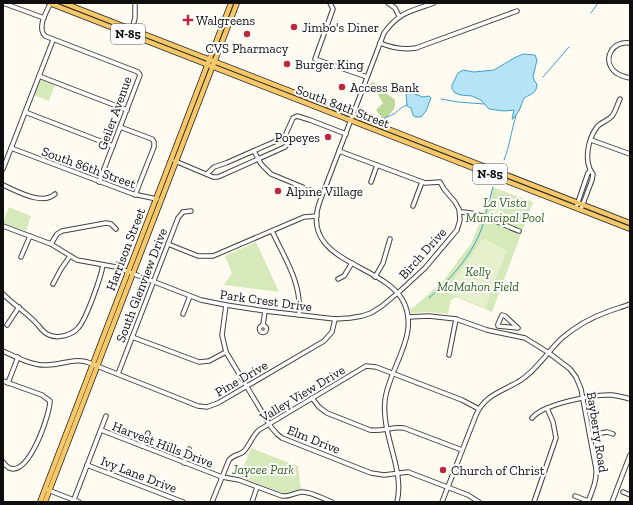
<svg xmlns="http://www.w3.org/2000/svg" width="633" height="505" font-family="'Zilla Slab',serif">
	<rect width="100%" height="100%" fill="#fffbf0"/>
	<g fill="#d6e9ba">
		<polygon points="40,78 55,85 49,101 34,95"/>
		<polygon points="493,187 533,202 492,312 456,297 451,300 448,314 430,312 411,313 410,309 414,307 444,280 472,242"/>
		<polygon points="9,207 31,216 26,231 3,223"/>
		<polygon points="256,242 279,292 224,285 232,273 225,256"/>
		<polygon points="251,448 298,466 301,489 288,493 283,493 240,477"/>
	</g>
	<path fill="#bcd99a" d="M372,82C378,84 379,87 383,91C386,94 391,96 395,100V107L387,118H382L376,110L383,103L377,93L368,88Z"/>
	<g fill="#e7f0cc">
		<polygon points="498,195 505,199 498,219 490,216"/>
		<polygon points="485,239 507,251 494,283 465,265 482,240"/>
		<polygon points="464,265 494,284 485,308 449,293 448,289"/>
	</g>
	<g fill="#b6e3f5" stroke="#3e9fcb">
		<path d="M523,54L535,55L537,60L533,77L535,82L537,84C537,93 531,94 524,98L519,111L513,119H512L514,110L504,111L489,109L481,100L472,96L461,95L455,93L452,89V85L458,73L463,70L474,72L494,70L514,58Z"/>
		<polygon points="409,92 423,97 429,96 431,98 426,111 421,117 415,117 413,115 411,108 407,106 406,94"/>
	</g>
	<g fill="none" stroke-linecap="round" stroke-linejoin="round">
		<g stroke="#3e9fcb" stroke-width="1">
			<polyline points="591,13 598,3"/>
			<polyline points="543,77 569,47"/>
			<polyline points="441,99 458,102 484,104"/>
			<path d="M383,120C386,116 388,117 392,115C398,112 399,108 407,105"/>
			<path d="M504,160C510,145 511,131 516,116"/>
			<polyline points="486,213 493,187"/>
			<path d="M429,298C452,278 476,251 484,221"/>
		</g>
		<defs>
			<g id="minor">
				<polyline points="3,3 44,18"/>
				<polyline points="330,3 333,9 315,59 367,77"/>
				<polyline points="388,3 395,8 399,16"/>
				<path d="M50,4C46,13 37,27 45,36L138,72L140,75L99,182"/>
				<polyline points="132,29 135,18 135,3"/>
				<path d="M380,43C392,48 403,50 416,48L517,11"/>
				<path d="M630,43C613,40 601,59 615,72C619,75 625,77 630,78"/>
				<polyline points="39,76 127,110"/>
				<polyline points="25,112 113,146"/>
				<polyline points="120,127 152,139 154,142 154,147 135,195"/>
				<polyline points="591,140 630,154"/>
				<polyline points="11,148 133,194 157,199"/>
				<polyline points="254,151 261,164 271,174 322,195"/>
				<path d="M175,161L213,177H218L285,147C289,143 288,140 285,136"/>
				<polyline points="3,169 53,40"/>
				<polyline points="207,174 214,167 226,163 274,142 285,136 293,118 297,116 310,120 346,134"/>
				<polyline points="371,182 377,165"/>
				<path d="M3,185C17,191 42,206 55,194"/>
				<polyline points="577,205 588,173 590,171"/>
				<polyline points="413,206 422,182"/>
				<path d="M581,209L592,180L593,174C583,162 588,139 597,127C601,122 608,121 612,116C616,111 617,105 620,99"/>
				<path d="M460,212C480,212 501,224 519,231"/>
				<polyline points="3,226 51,244 77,260 116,267 201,300 226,305 265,311 335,319 350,318 362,316 371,313 382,306 400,291 425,268 457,230 460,220 459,209 455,202 444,189 440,182 425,183 339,151"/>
				<path d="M272,231C285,259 302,283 299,315"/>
				<polyline points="51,244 57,234 62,231 106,223 111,224 116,229"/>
				<polyline points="168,244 198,256 213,256 304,217 317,216"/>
				<polyline points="21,257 30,236"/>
				<polyline points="375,277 383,263 390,239"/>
				<polyline points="338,279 344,276 352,263"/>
				<polyline points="53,284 61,269 70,256"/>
				<path d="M3,294C14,305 27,313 38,325C41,329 44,333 49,335C58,339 72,335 78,328C86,320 101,277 103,265"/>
				<polyline points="226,305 222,335 226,352 271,427 277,434 282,438 371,473 384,475 408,472 468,495 479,502"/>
				<polyline points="183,314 190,296"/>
				<polygon points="502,315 505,316 518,328 498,326 498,324"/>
				<path d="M408,317L429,316L456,319L487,330L525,338L549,353L570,369L576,377L581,389L596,469C597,481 592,491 588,502"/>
				<polyline points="7,325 19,307"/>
				<polyline points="263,325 265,311"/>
				<circle cx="263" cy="329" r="3.5"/>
				<polyline points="132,337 199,362 209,361 226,352"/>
				<path d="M3,351C16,357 33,366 47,365C62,365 71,358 87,362L198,406L207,407L218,403L324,341L332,332L335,319"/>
				<polyline points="449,355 456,319"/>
				<polyline points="118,374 178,218 183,212 191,211"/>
				<path d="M3,381L42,395L50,401C50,415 24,492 3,462"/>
				<polyline points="8,383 18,357"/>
				<path d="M312,398L319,407L327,413L370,430C382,432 393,426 404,428L462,450"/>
				<path d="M532,418C543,404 594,394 612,395C618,396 624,397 630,399"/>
				<path d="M101,430L222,477L239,480L282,496C289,497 294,493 301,492C311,491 323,499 332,502"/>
				<polyline points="591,435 607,432 613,434"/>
				<polyline points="142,446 148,433"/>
				<polyline points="184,463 189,449"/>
				<polyline points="87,465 183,502"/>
				<polyline points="48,490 79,502"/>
				<polyline points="623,492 630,495"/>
				<polyline points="575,496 588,501"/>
				<polyline points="73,502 106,416"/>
				<path d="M212,502L229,460C233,455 239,455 243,452C249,447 252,436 259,430L366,366L376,367L462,400L479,409"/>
				<polyline points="252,502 257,487"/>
				<path d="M397,502C405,469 381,435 385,400C389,367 422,333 402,299C380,263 298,261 320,201L384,33C399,12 411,11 434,3"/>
				<path d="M442,502L476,415C485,394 504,391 521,380C538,369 547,352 562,338C575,327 590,318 607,312C614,309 623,307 630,304"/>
				<polyline points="534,502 556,438 553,422 547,408"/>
				<polyline points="612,502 630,455"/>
			</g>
			<g id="major">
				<polyline points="49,3 630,229"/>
				<polyline points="64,3 630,223"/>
				<polyline points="40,502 231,3"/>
				<polyline points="45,502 237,3"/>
			</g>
		</defs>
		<use href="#minor" stroke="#414141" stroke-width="5.5"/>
		<use href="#major" stroke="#1f1f1f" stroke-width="6"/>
		<use href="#minor" stroke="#fff" stroke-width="3.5"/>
		<use href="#major" stroke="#f6c869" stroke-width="4.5"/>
	</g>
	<g fill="#bd283c" stroke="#fff" stroke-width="1.5">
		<path d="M186 14h4v4h4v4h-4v4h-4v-4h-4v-4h4z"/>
		<circle cx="294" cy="27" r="4"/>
		<circle cx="247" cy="34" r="4"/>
		<circle cx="287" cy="64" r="4"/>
		<circle cx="342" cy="87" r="4"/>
		<circle cx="328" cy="137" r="4"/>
		<circle cx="278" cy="191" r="4"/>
		<circle cx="443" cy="470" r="4"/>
	</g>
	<g text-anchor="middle" stroke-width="4" stroke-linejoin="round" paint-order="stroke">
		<g fill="#fff" stroke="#565656" stroke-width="1">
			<rect x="111" y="24" width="34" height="20" rx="3"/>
			<rect x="473" y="164" width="34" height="20" rx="3"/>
		</g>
		<g font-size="12" font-weight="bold" fill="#0e0e0e">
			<text x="128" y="38">N-85</text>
			<text x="490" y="178">N-85</text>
		</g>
		<g font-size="13" fill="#0e0e0e" stroke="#fff" text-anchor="start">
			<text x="196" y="25">Walgreens</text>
			<text x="302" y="32">Jimbo's Diner</text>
			<text x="247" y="53" text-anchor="middle">CVS Pharmacy</text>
			<text x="295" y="69">Burger King</text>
			<text x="350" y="92">Access Bank</text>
			<text x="320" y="142" text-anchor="end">Popeyes</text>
			<text x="286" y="196">Alpine Village</text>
			<text x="451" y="475">Church of Christ</text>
		</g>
		<g font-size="13" fill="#0e0e0e" stroke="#fff">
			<text transform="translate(343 106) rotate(21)" y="5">South 84th Street</text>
			<text transform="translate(114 113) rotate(-70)" y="5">Geiler Avenue</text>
			<text transform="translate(89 167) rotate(20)" y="5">South 86th Street</text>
			<text transform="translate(125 249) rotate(-69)" y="5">Harrison Street</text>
			<text transform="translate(422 253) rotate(-48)" y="5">Birch Drive</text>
			<text transform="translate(141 285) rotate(-69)" y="5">South Glenview Drive</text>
			<text transform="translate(266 300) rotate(8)" y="5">Park Crest Drive</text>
			<text transform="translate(241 378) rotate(-30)" y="5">Pine Drive</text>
			<text transform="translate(302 393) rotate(-31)" y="5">Valley View Drive</text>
			<text transform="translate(598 432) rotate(81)" y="5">Bayberry Road</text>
			<text transform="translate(314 439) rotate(22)" y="5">Elm Drive</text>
			<text transform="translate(163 444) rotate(21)" y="5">Harvest Hills Drive</text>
			<text transform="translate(139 474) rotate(21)" y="5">Ivy Lane Drive</text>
		</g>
		<g font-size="13" font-style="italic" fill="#34661f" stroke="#fff">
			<text x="505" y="207">La Vista<tspan x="505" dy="15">Municipal Pool</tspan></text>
			<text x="478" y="276">Kelly<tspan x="478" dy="15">McMahon Field</tspan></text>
			<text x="263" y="474">Jaycee Park</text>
		</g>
	</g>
	<rect width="633" height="505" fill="none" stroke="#0e0e0e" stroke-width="8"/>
</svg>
